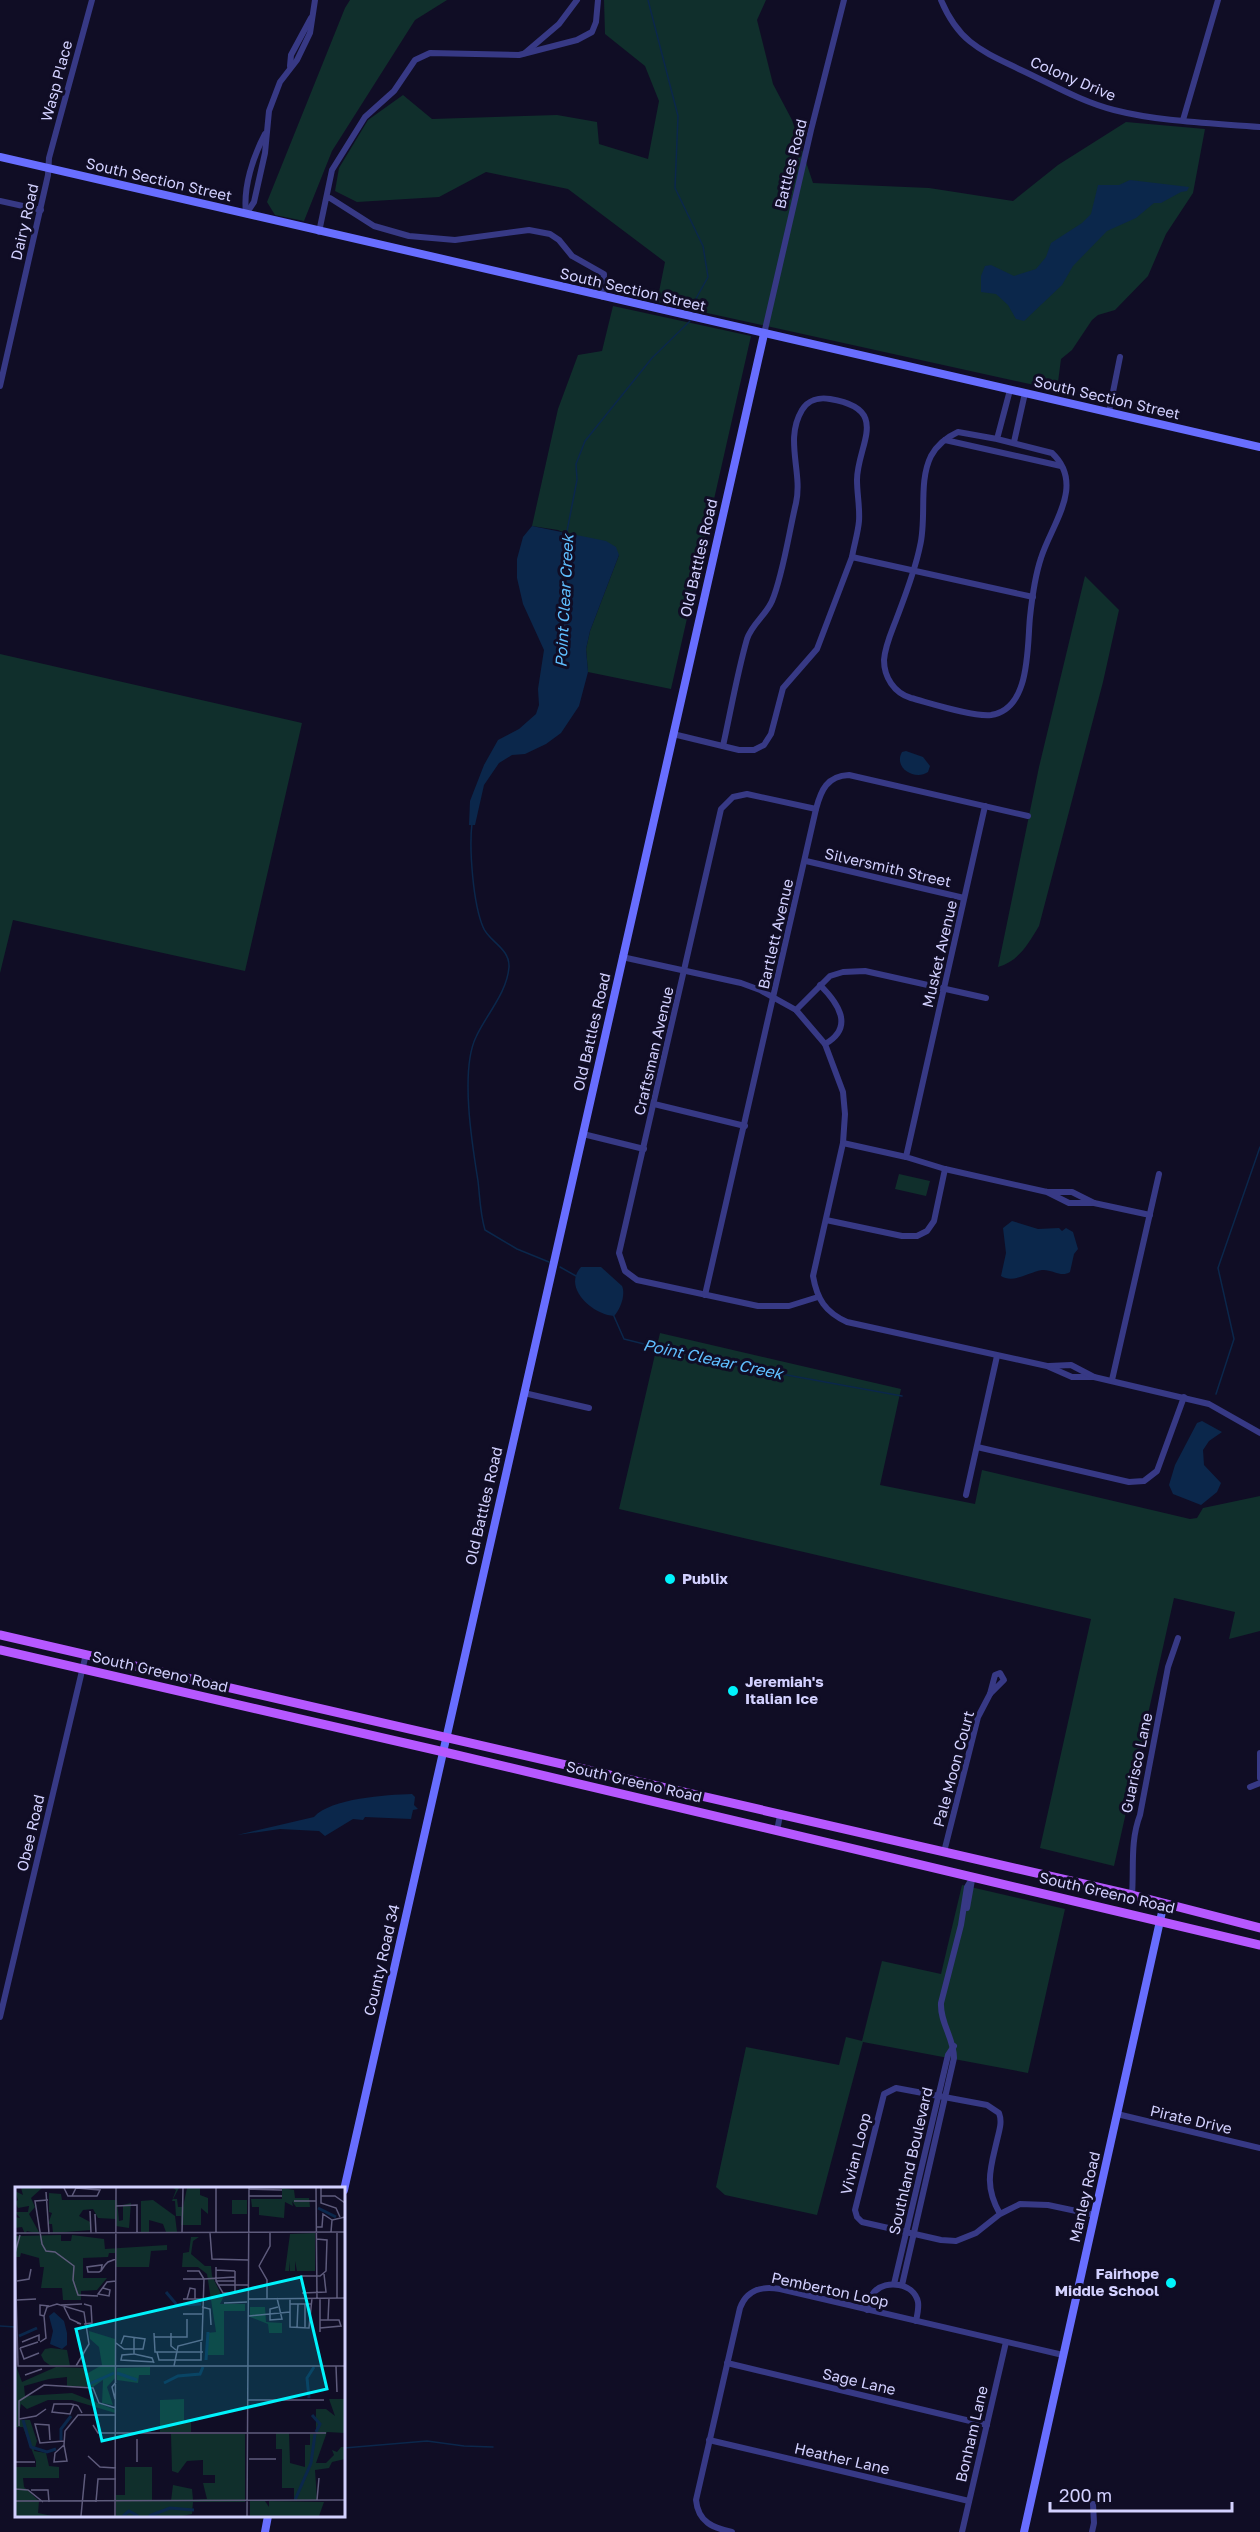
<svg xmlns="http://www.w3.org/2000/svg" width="1260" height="2532" font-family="'Golos Text',sans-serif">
	<rect width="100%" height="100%" fill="#100d25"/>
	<g fill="#102f2c">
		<polygon points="350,0 447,0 415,20 332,151 304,221 275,215 267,202 345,8"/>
		<polygon points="604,0 766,0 757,20 773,84 792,120 813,183 929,188 1013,201 1058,165 1126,122 1205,129 1193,193 1166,234 1148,276 1115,310 1098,315 1092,320 1072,350 1061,359 1057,390 657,302 665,262 568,189 486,172 439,197 357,202 335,191 339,168 368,120 403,95 432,119 557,115 597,122 599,144 648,159 659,101 645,66 605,34"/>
		<polygon points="613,306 751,336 671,689 588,672 586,649 590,631 619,555 558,530 532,526 558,409 578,355 602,351"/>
		<path d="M1085,576L1119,610L1103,682L1039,926C1028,944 1019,961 998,967L1039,767Z"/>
		<polygon points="0,654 302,723 245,971 13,920 0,973"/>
		<polygon points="899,1174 930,1181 926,1196 895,1189"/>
		<polygon points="660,1333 901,1389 880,1485 975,1504 982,1470 1190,1519 1197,1518 1203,1508 1260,1496 1260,1631 1229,1639 1235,1612 1174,1598 1114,1866 1040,1848 1091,1619 619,1509"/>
		<polygon points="962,1885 1065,1909 1028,2073 863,2042 817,2215 725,2195 716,2187 746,2047 839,2065 846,2037 862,2041 882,1961 941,1974"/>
	</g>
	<g fill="#0b274b">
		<polygon points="1130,180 1189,187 1187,191 1181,192 1161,203 1154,203 1136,218 1107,231 1073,266 1062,285 1024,321 1016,319 1008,305 996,294 981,292 981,276 985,266 991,265 1014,276 1036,269 1046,257 1051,243 1082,223 1091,214 1098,185 1119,185"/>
		<polygon points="532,526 606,541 616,547 619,555 590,631 586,649 588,672 579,706 561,733 546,744 525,754 512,755 499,763 484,785 475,825 469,825 470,801 484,765 498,740 519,729 536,714 539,705 538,689 544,650 523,604 517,578 517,559 523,537"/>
		<path d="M906,751L923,757L930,766L928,772C915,781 893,768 902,752Z"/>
		<path d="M1012,1221L1038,1229L1059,1228L1062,1231L1066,1228L1073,1232L1078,1249L1074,1254L1070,1272C1061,1278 1052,1269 1042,1270C1029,1272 1013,1284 1001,1276L1006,1253L1003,1228Z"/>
		<path d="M581,1267H601L622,1286C626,1295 620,1310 614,1316C593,1315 562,1288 581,1267Z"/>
		<polygon points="1202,1421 1222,1432 1209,1441 1203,1450 1204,1465 1221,1483 1217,1492 1201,1505 1173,1494 1169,1485 1175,1465 1197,1423"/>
		<path d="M412,1794L415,1797L414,1805L418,1809L413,1810L411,1819L365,1817L363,1820L353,1819L325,1836L319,1831L280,1829L237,1835L314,1817C331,1798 386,1795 412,1794Z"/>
	</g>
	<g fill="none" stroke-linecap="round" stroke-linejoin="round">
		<g stroke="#0b274b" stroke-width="1.5">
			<polyline points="648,0 678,116 675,188 703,246 708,277 693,304"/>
			<polyline points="567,531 577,480 576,464 585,441 652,358 690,321"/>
			<path d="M472,823C469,849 473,903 483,927C488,941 510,948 509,967C507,993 486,1015 476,1037C460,1070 472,1144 478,1181C480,1198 480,1213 485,1230L517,1249L549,1262"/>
			<polyline points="560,1267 576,1276"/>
			<polyline points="613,1314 624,1339 716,1362 902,1396"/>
			<polyline points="1216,1394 1234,1339 1218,1268 1260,1147"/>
			<polyline points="0,2326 16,2327"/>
			<polyline points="344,2448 427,2441 464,2446 493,2447"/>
		</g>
		<g stroke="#373985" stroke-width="6">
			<path d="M941,0C959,43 982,51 1021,70C1051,84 1082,102 1114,110C1161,122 1212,123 1260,127"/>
			<polyline points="525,53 559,24 577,0"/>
			<polyline points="290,66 291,55 311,18"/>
			<polyline points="1183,120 1218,0"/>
			<polyline points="327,198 330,198 374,226 409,236 455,240 529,230 550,234 559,240 572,256 604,274 603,297"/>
			<polyline points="0,201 41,210"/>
			<path d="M246,213C243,187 253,157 265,134"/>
			<polyline points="246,214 254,202 265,153 269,111 280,82 297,60 310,33 315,0"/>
			<polyline points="319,232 332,170 365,117 394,91 415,60 430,53 519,55 577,40 592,32 596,22 598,0"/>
			<polyline points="764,334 811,130 844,0"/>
			<polyline points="0,386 48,175 49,158 92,0"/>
			<polyline points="1109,412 1120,357"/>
			<path d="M997,439L1052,453C1086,485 1051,525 1041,558C1035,576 1032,598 1030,617C1027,646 1031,709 991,715C973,717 930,703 911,698C894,693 884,677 884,660C885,646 891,633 896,620C905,596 915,571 920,546C927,518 918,482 931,456C937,445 947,437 958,432L997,439L1010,390"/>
			<polyline points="945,440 1061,466"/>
			<polyline points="1014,442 1025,393"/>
			<polyline points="673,734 739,750 754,750 764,745 771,734 783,688 817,649 852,557 1033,597"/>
			<path d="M723,746C731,710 737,674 747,639C752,624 766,615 772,601C783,575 789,532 796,503C803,472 784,440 802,410C808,400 819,397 830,399C892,409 857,445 857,480C857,494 860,507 859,521C858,533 854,545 852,557"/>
			<polyline points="985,806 906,1157 945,1169 1047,1192 1072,1192 1094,1203 1069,1203 1047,1192"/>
			<polyline points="816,809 747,794 733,797 721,809 619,1253 625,1271 637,1280 758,1306 789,1306 818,1297"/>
			<polyline points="806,861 964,898"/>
			<path d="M622,957L741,983L760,990L796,1010L825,1044L843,1092L845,1114L843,1143L813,1276C817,1299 825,1312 847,1322L1047,1366L1072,1377H1094"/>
			<path d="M820,985C838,1003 855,1027 825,1044"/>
			<polyline points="796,1010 830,976 843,972 865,971 986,998"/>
			<polyline points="654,1104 745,1126"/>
			<polyline points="583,1134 644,1149"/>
			<polyline points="843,1143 906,1157"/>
			<polyline points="1094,1203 1150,1215"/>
			<polyline points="826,1220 902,1236 917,1236 927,1231 934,1221 945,1169"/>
			<path d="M705,1295L816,809C821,790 827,776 849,775L1028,816"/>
			<polyline points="1049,1366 1071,1365 1094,1377 1209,1404 1260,1433"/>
			<polyline points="1112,1380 1159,1174"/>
			<polyline points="524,1393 589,1408"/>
			<polyline points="977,1447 1129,1482 1144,1481 1157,1471 1184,1397"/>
			<polyline points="966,1495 997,1356"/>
			<polygon points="1000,1673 1004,1680 990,1694 995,1675"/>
			<polyline points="1260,1753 1260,1778"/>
			<polyline points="1250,1787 1260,1783"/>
			<polyline points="777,1831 780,1815"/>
			<polyline points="944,1852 978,1717 990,1694"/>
			<path d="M1132,1895C1134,1868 1130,1841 1140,1815L1168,1667L1178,1638"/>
			<polyline points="967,1908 972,1880"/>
			<polyline points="0,2017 86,1654"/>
			<polyline points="1117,2114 1260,2148"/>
			<path d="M1000,2214C983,2184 991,2167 998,2136C1000,2128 1002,2121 999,2113L987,2105L896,2088L884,2094L855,2210L857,2217L862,2222L941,2240L956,2241L976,2233L1000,2214L1020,2204L1048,2205L1095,2215"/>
			<polyline points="894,2284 948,2055 954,2046"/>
			<path d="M902,2285L954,2058C954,2038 940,2023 941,2003L961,1925L967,1887L973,1877"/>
			<path d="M867,2310C869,2304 870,2297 874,2292C886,2279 914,2283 918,2302C919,2308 917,2316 916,2321"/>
			<polyline points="727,2363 987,2425"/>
			<polyline points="709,2440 969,2501"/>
			<path d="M732,2532C713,2528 698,2522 696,2500L740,2308C747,2289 762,2286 780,2289L1063,2355"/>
			<polyline points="962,2532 1006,2342"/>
			<polyline points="1092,2532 1094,2523 1093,2504"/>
		</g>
		<g stroke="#686eff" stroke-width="8">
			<polyline points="0,157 1260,447"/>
			<polyline points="344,2190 764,334"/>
			<polyline points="265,2532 268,2516"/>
			<polyline points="1024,2532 1164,1903"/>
		</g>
		<g stroke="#b658ff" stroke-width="9">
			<polyline points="0,1635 1132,1895 1260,1928"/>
			<polyline points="0,1650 444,1752 1260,1945"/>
		</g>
	</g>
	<g fill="#00f3fc" stroke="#100d25" stroke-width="2">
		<circle cx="670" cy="1579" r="6"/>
		<circle cx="733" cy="1691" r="6"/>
		<circle cx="1171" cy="2283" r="6"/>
	</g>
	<g text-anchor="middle" stroke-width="6" stroke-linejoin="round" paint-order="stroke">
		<g font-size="15" fill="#d3d1ff" stroke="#100d25">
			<text transform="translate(1073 79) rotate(23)" y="5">Colony Drive</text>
			<text transform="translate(57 81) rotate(-75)" y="5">Wasp Place</text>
			<text transform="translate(791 164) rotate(-76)" y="5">Battles Road</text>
			<text transform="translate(159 180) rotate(13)" y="5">South Section Street</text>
			<text transform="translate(25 222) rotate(-77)" y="5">Dairy Road</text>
			<text transform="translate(633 290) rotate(13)" y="5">South Section Street</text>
			<text transform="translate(1107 398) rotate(13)" y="5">South Section Street</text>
			<text transform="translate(699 558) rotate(-77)" y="5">Old Battles Road</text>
			<text transform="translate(888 868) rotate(13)" y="5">Silversmith Street</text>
			<text transform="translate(776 934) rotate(-77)" y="5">Bartlett Avenue</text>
			<text transform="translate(940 954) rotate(-77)" y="5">Musket Avenue</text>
			<text transform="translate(592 1032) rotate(-77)" y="5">Old Battles Road</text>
			<text transform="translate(654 1051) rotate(-77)" y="5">Craftsman Avenue</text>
			<text transform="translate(484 1506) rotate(-77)" y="5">Old Battles Road</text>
			<text transform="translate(160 1672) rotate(13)" y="5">South Greeno Road</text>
			<text transform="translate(1137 1763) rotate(-78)" y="5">Guarisco Lane</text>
			<text transform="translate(954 1769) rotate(-75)" y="5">Pale Moon Court</text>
			<text transform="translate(634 1782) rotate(13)" y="5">South Greeno Road</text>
			<text transform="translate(31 1833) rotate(-77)" y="5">Obee Road</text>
			<text transform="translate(1107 1893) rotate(13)" y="5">South Greeno Road</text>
			<text transform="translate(382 1960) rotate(-77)" y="5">County Road 34</text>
			<text transform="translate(1191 2120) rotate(13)" y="5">Pirate Drive</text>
			<text transform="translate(856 2154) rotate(-76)" y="5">Vivian Loop</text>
			<text transform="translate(911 2161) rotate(-77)" y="5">Southland Boulevard</text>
			<text transform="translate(1085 2197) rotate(-77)" y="5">Manley Road</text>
			<text transform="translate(830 2290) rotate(12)" y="5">Pemberton Loop</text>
			<text transform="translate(859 2382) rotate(13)" y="5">Sage Lane</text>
			<text transform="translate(972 2434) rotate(-77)" y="5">Bonham Lane</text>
			<text transform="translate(842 2459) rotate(13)" y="5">Heather Lane</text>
		</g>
		<g font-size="15" font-weight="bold" fill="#d3d1ff" stroke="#100d25" text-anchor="start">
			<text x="682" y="1584">Publix</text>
			<text x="745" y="1687">Jeremiah's<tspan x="745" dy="17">Italian Ice</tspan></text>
			<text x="1159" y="2279" text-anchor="end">Fairhope<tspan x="1159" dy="17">Middle School</tspan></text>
		</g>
		<g font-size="16" font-style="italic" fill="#5fbfff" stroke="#100d25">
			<text transform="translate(564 601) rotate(-87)" y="6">Point Clear Creek</text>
			<text transform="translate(713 1359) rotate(12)" y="6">Point Cleaar Creek</text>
		</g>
	</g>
	<g transform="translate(15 2187)">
		<rect width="330" height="330" fill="#100d25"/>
		<path d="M6,1H27L16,11L20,20L14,27L25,47L12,44L10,47L7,40L0,41V30L5,31L0,25H13L14,19L3,21L0,15L3,13L0,4L8,8ZM158,1H164L158,12H162L163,20H168L172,1H185V8L193,11V27L186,21V38H166V29H161L160,14H157L161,3ZM267,1L279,3L280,11H294L295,20H281L277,14L278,19L270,15L269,31L244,28V20H237L236,12H267ZM34,6L46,7L47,13H102L104,34L108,33V18L116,16L114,41L101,39V32L83,31L78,22L68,23L64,29L75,35L76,43L38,46L37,37H33L37,26L34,25ZM138,13L160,29L162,45H151L148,37L134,33V45H126V14ZM217,13H232V27H217ZM0,42L1,49L46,48V54H56L57,48L89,52L90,62L152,58V63L136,64L134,80H101L100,66H94L93,70L68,71V91H92L82,103L66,104V113H48L47,101H26L29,80H25L24,71L6,66L5,70H0ZM300,46V84H282L280,74V84H275L274,74V84H270L275,47ZM176,50H184L178,54L176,67L190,79H196L197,89L208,111L205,117H230V124H209V168H192V146L201,145L192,87L183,80H167L168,66L174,65ZM235,120H250L251,135L267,136V146H254L253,137L235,130ZM74,144L100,152L101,190L92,200L98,218L87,216L88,193L78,200L52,199V190L34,192L9,199L10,209L57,206L101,223L100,226L57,213H33L12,222L6,217L3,233H15L22,254L19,264L31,266L34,279L44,280V291H8L9,300L24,314L23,326L37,329H0V280H21V274L8,240H0V176L7,195L41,180L69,181V185L73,186L87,178L84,160L75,152ZM36,161L52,163L55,179H36L29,174L26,168L30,162ZM135,180V188H124L123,196L102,193V181ZM169,212V234H176V245H145V213ZM314,212H330V246L312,245L301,276H311L319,268L317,263L322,265L326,260H330V272L317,275L314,281L300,283L302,313H279V301H267V262H261V246H274L275,276L290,280V258H295V247H301V222H311L320,229ZM156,247H230V315H178L177,327L167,329H101V308H110V280H137V314H156L158,298L177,302L178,313L192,312L188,296H200V288H188V273L172,274L163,286L157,284ZM235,314H250L254,320V314L309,315L304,329H235Z" fill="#102f2c"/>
		<path d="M39,125L49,134L52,146V158L47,162L35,157L38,144L34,129Z" fill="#0b274b"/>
		<path fill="none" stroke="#0b274b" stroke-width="3" d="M303,21L321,30M151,105L162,118L186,117M4,149L22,141M191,173L193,145M102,186L122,193M149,196L163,189L185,187L188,180M72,198L99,186M294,211L292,191L299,180M297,228L305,237L301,245M8,233L16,260L32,265L41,262M46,253V242L56,229M280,313L296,276L300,247M108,329L114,324L123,329M134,329L155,321L179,323"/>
		<path fill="none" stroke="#5e5b7c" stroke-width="1.5" d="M49,1L53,9H82L85,3L61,1L57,9M201,1V45M301,1L302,111M306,1V16L321,21L325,30M234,2L267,3M31,5L34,47M234,9H267M306,9H320L330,16M33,13L20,14L27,57L31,64L40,65L59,79L58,93L63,108L83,109M279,14H301M101,19L122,18V46M75,24L76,46M80,27L81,46M301,40H307L308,27L317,33M316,45L317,33L330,30M322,45V111M1,46L330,45M167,46L168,1M195,46L197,72L233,73M5,48L0,66L3,179H330M244,79L255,59V45M244,79L252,93V112M201,80V94L208,106H220M201,83L220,84M86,84L87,78L72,80L73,85H84L86,84L90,78L93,75L101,72M220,84V106M285,89H305L311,84L312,53L301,52M168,92H189L184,84H172M2,94L14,92L16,82M201,94H220M203,98H233M88,101L95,103L94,109L83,107L92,95L101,94M287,106L311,105L309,87M262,111L267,132L255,133V122L263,120M275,111V140L294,141L297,111M168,112H189M172,112L175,101L180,102V112M233,112L330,111M2,113L21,112M209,116L232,115M69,117L76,119L77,136L69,137M275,117H297M46,118L67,117M49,120L55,132L66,137L62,136M187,120L195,122L196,138M168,127H187M29,129L25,128V118L34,119M234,129L275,125M313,133L314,111M282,141L283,117M290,141V117M305,141L326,139L324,133H305M305,145V111M139,146L140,165H188M156,146V159L161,163M119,150V167L137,171L139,176M139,150H172V132V137M7,155L24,148V154M25,155L31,151L29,129L32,120L42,117L69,125L74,157L61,179M101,156L109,162H128L130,152L109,149L106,157M5,161L9,172L24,166M5,161L23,155M142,165L144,173H186V155M119,167L107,168L106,173L139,175M159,179L163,159L187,153L189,92L220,90M321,179L322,205M10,188L27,182M100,212L97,200L101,195M233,213H309M59,217L55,227L37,225L39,217H56L60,218H61L63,219L67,226M4,232L21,229L31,222M78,238L83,246H311M4,239V214L29,198L78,201L84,216L101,221M122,252V275M35,253L34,238L20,237L25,256L49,254M49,258L52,274L39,275L40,266L49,258L50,244L63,228H101M73,269L85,280L101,281M234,272H261M0,275H20M0,302L13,303L28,315M16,303H33L34,315M302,313L304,291M0,314L330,313M81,315L83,292H101M66,329L70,287M100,329L101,1M232,329L234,1"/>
		<path fill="#00f3fc" fill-opacity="0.15" stroke="#00f3fc" stroke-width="3" d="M286,90L312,202L87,254L61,142Z"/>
		<rect width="330" height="330" fill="none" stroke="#d3d1ff" stroke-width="3"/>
	</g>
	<path d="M1050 2502v9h182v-9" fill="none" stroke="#d3d1ff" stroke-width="3"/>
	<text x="1059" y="2502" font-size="18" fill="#d3d1ff" stroke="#100d25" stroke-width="4.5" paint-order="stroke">200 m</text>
</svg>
